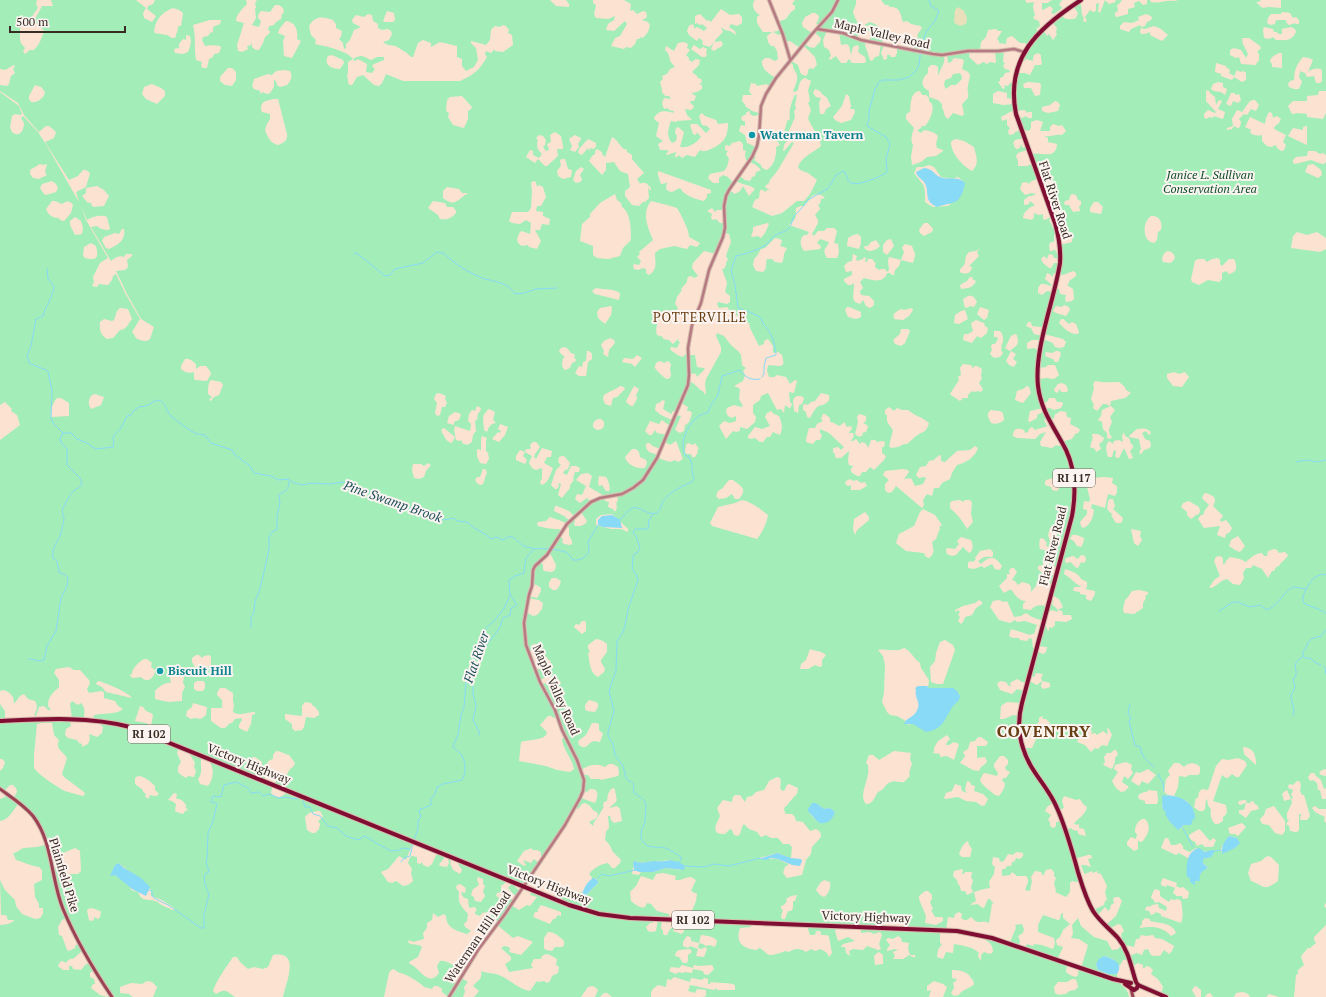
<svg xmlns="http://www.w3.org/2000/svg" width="1326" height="997" font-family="'PT Serif',serif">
	<rect width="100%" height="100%" fill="#fce3d1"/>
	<g fill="#a3edb9" fill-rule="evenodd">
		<path d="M0,0H37L36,4L38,8L31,18L32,21L35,19L42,6H53L51,0H136L146,8L143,13L144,18L152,22L156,16L147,9L148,6L153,4L155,0H246L247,4C242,9 236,15 236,21L244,23L237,45L238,51L242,52L248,49L247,46L251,45L252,42V47L256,50H259L263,43L265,37L269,34L270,31L268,30L269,26L274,25L276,22L281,19L282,14L284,12L283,8L279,5H275L270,12L261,11L258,15V18L261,21L259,27L252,25L256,18L255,9L256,7L255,3L257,0H550L556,6L569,7V4L566,0H593V3L596,5L594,14L596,18L608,19L615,16L614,20L608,24L606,30L614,31L625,21L627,24L620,36L615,38L611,46L624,49L626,47L631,48L635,44L637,39H639L641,37L643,38L648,32L650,25L648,22L642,20L646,18L647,16L646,12L643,11L637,14L633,10L630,11L631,4L624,0H755C750,6 755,12 760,15L757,17V23L763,32H772L767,36L768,42L771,46H774L777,51L778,59L775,61L769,58H765L762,61C762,70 768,73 776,78L770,86L766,84L757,86L756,84L751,83L749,91L752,95H743L742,101L745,104V106L752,111L759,113V115L753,116L750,114V111L747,112L745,115L742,116L741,119L743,121H745V126L741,125L739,131L745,135L747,143L756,147L753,155L756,157L754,160L761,165L762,168L767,170C774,166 777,155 776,147L780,145C778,140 770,138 766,135H772L775,131L781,135L784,133L787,121L790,119C788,112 792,101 795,95H797L795,105L796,109L794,111L795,117L789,131L790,137L784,145L783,151H784L792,142L794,143L778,170L770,180L769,183L765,186L766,188L770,190H767L765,192L763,190H760L759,198L755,200L752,207L772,216L782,213L797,201H804L810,194L817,180L808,173L800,170L798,167C801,157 814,152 821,146C820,135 811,128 808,118L811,110L808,103L810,101L808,90L811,81L805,78C800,79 799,85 798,90L795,92L793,91C795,86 798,81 797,75C796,71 793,70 793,65L789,61L790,60L798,65L801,74L806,76L808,73V70L810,68L813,69L817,65L815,57L803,45L800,48L790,41L785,42L782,33L779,35L773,32L781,30L777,22L786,19L790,13L795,9V6L792,4L795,0H856V4L853,12C856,24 864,24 857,38L866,41L865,45L870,60L872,61L875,57L879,56L881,44L870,42L871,34L868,30V26L864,25L870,22C881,26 885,32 882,44L884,45L881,53L884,60L887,59V55H890L891,57H895L897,53V47L914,51V47L918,44L916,40L918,37L917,35L922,28L920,26L911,24L907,21L903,22C900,14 901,7 890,7L888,5H885L881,0H1025L1027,3L1034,2L1033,7L1035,16L1033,17L1034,19L1039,21L1040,26L1036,29L1039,32L1043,29L1047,36L1049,34L1053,40L1054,39L1057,34L1056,32L1057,28L1052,22L1061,15C1065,20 1070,20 1076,18L1078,13L1073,6L1079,1C1083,6 1080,13 1084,18L1083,21L1085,22L1087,21L1085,17L1090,10L1093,12L1096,11V4L1099,3L1098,11L1100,13L1105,0L1109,4L1115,2L1116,0H1122L1119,4L1117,5L1118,11L1115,13V16L1117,17L1128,14V9L1135,7L1134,3L1139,1L1143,5L1147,4V0H1150L1151,2C1159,4 1165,0 1175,1L1178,0H1261L1259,2H1256L1260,6L1263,8L1269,7L1281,8V0H1326V91H1319L1318,95L1307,96V101H1293L1288,106L1292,114L1298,113L1307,114V117L1323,119L1326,113V155L1323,153L1320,154L1315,151H1308L1307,156L1296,157L1293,160V163L1295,164L1311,160L1322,164H1324L1326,162V238L1317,232L1307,235L1297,232L1293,236L1291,248L1320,252L1326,249V769L1322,770L1319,773L1321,775L1326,776V788L1324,789L1321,780L1316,776L1314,773H1311L1308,777L1310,781L1313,780L1317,783L1318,790H1320L1322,799H1326V809H1319L1315,806L1312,808L1315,812L1325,817L1324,820L1326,823V903L1324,906L1326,908V925L1314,937V940L1316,943L1310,948H1308L1301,956L1302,960L1304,965L1298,970V974L1296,975L1294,997H1279L1269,994L1266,997H1250L1248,994L1243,992L1236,993L1234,997H1213L1210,993L1207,994L1205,997H1201V990L1196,986H1195L1192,990L1196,997H1167L1161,995L1163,987L1158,979L1151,974L1153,970L1150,967L1146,966L1145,968H1143V965L1138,963L1133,966L1130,959L1123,960L1121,964L1119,966L1113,959L1104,956L1096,964L1098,970L1109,974H1117C1117,986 1128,986 1129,997H943L947,987L943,984L934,981L927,986V991L931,990L929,997H703L706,996V990L697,989L695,993L688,991L690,985L714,990L716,988L717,990H735V985C728,982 720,984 711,982L710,984H708V979L704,978L702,980L691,978L690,982L674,977L671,980L667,979L666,987L658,985L653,989L651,993V997H612L607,993H604L600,997H595L598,990L595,987L592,986L588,987L581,997H474L479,991L473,986C477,981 483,979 481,971C487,973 491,973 496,974C508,977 517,989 530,991L537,981L539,982L544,981L547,983L550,981L552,976L558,973L559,967L556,965L557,959L550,955L546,954L542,956L541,959H534L531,965L533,968L509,972L505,964L511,960V957L501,948L504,946L509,947L510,949L509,952L521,955L533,942L518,936L513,938L497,925L498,922L494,918H491V913L487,912L482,913L480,916L475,914V912L477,910L475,907L469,908L468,899C464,898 462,897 461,892L465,893L466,888L460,884L457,885L456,888L459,892C458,903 460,905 468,914L467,921L464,924L465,927L471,931L467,934C457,931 446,928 446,916L444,914L438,917L433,913L432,920L427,923V928L423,933L424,939L413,942L409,940L408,942C411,946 418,943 422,947L418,957L409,962V963C411,965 413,965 415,967C422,973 430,986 439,973L437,966L440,961C444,960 452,964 455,967L450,972V978L457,984L461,978L468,982L464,987L465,992L463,997H448L442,992V989L438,986H434L432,989L424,987C422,984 409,976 406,975C401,973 398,973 394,969L391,970L389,973L384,997H283C285,984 302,950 273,955L268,967L263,969L254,967L248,969L240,962L237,957H233C227,966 216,981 213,991L216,994C226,988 226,991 235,997H153L157,987L152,982L147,981L142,984L131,983L120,987V993L129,994L133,997H0V925L8,924L14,921V920H8L6,915H1L0,880L5,890L15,900L16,906L22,914L35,919L40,918L43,914V908H39V904L35,897L34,884L42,880V870L39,867C31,866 23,862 16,860L13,853C18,853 19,849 24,848C32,847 38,848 46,844C39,826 33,816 19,803C13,810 9,820 0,821V799L5,797L7,794L13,799L17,792L16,788L13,785H10L4,791L0,789V771L3,768L5,762L2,759H0V704L5,711V720H70L71,726L66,729L65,735L68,738L77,740L79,743L82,744V747L88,744L90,739L89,734L97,737L102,733L103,727L100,724V721L93,720L94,715C102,713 116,715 123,709L118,706L115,701L104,698V693L102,691L89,693L87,689L90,683L89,680L80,670H74L69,667L56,669L54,673L59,680V687C53,693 48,696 48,706L51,710H48L44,706L39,707L36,716L34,715C37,710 38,706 35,701L28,699L24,694L20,696L14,704C14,696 11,693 4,690L0,691V440L20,425L17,415L11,411L12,409L5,402L0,405V92L19,106L22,114L20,115L15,114L12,116L10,127L12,132C19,138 24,131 24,123L21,118L23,116L38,132L47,146L79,202L76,192L86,187L90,173L86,170H83L78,176L69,180L45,142L54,138L56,132L49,126H46L39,132L24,115L18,103L0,91V85L7,86L9,84L11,76L15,73L13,69L15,66L14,65L5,70L0,69ZM173,8L179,10L183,13L181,26H178V29L175,38H172L167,35L155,33L154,32C155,20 162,12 173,8ZM721,9L730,15L739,14L742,17V23L737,26L731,24L729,27L735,31L736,35L730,31L725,30L721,27L723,32L715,40V42L721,41L723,44L721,47L718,48L714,51L711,49L714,42L710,47L703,45L702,40L699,38L697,41L689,35L687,31L689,26L692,24L694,26V29L697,27L704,31L707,28L702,24L700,25L697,23L695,24V16L700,14L707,21L708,20L711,22ZM387,11L394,13L395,20L393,22H385L383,21ZM1282,12L1290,13L1293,18L1296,17L1299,20V24H1296L1295,23L1289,25L1286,22V20H1276L1275,24L1271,25L1267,23L1268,18L1271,14H1281ZM812,13H815L819,16L818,21L816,23L819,26L814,32L821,38L820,42L814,48L809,47L804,43L812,33L803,27L802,23L805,17L809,15ZM368,14L372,15L373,21L378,24V28L382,30L388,29L391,31L392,34L389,40L383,42C388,46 390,45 395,46C398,47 409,54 411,57H413L418,43L423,40L431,43V47L440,42L457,46V57L462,59V66L466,71L474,67L478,60L476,48L471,43V41L486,45L490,40L491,30L495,26L500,27L503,25L506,26L509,30L508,33L512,35L513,45L503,52L495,51V49L491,53L486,51L485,54L487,57C479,71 473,75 460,81H403L386,74L382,83L379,86L374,85L363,75L357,77L352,85H350L348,83V79L347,76L348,72V62L353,59L355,61L358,59L367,64L366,72L372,73L375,69L372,66L374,64L384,60V57H377L371,60C362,56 362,54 353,59C348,51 325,46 315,44L316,40L311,35L309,26C315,16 322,16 333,20L334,22L336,24V28L342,31L341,37L339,39L343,43L344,49L346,48V44L350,40L354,30L361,27L353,23L352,20L356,15L364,17ZM1146,14L1151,16L1152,18L1151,20L1147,22L1145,26L1141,27L1140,25L1131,29L1129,32L1120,29V26L1124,22L1132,23L1139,20L1138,17ZM26,20L28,21L31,25L36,22L44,31C42,38 39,45 34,50H30L25,54L23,51L25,48C24,46 22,45 21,43C19,39 20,25 22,21ZM210,20H221L220,24L213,27V32L210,33L208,36L203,37L202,40L205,46C210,45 215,45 220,46L221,48L219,53L214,54L213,57L209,59L207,68H203L201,66L202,62L196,60C194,48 196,36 193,25ZM286,21C296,22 298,31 297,39L301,41L292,58L284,56L283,41L285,36L278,33L280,28ZM1154,26L1161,29L1168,35L1162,41L1150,35V32L1145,34H1141L1140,31L1141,28L1145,29ZM1264,27L1273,29L1274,32H1277L1278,34H1282V29L1291,27L1295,29L1296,32C1291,42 1285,40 1276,40L1273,37L1269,39L1264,38L1263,30ZM996,29L998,31H1002L997,39L999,41V43L1006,44L1007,38L1012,36L1020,43H1025L1027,46L1020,61L1023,62L1026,59L1033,61V58L1034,55L1038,53L1041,55V59L1042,63L1041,65H1035L1030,75L1025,73H1016L1014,83H1010L1008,86L1004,85L1005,88L1003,89L998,82L1000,81V78L1003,77L1005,73L1010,72L1009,70L1005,69L1003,66L1005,63L1003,62L1004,50L995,51L996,63L990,62L987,64L983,62L978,65L969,57L970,51L980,50L981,42L986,37L988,30ZM827,31L839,32L841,45L847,44L849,46L851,55L853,47L857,45L859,47L858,52L865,57L866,62L864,63H852L849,59L846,63H841L836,56L830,60L829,58L831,56L829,50L824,47L823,40ZM186,35L190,36C192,42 190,47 188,52L183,54L175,53L174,49L179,48V44L183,39L186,40ZM1243,38H1249L1260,46L1261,48L1257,52L1259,54V61L1257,62L1256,65L1241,64L1239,57L1236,58L1230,55V50L1234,48L1241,50L1246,58L1248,54L1243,44L1242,39ZM684,42L688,44L687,48L690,50L686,55L689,58V60L692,62L696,59L700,60L699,65L692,72L697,76L698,78L701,79L702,82L699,84L702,85V89L697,92L691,93L696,96L694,101H690L691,104L693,105L694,107L691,110L685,109L687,115L692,120L677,121L676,122L671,121C668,129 666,136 672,143L676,141L677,136L675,133L676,128L678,127L684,132L680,147C689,148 695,144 701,137L697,132L696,135L693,134L690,125L692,124H697L706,133L710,129L707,126L702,125L699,116L702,113L705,116L716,120L718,124L728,123C728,138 723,144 709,150C705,151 704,152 700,150L695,157L687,155L682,158L679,155L677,157H675L676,152L667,155L666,154L669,151L666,150H660L658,144L663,141L656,136L659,123L655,120L654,118C658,110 666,110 673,113L674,111L669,110L668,108L664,109L662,103L664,98L671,99L669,96H665L664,94L662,93V89L660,82L663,79L662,76L667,74L670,69L675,67L670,61C670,57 668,52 665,50L666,46L674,51L678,43ZM694,45L700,49L703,47L707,49L706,53L707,55L705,57H702L691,49ZM1279,53H1282V68L1272,67V64L1270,61C1271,57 1275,55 1279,53ZM947,54L948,63L951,62L954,58L962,59L964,61L962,69L968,72L970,75C970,79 968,82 968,86C966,97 973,94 962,104L964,114L962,116L953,113L948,119C943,116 945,111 942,108V104L938,100L929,97V91C920,87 921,79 928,73V68L931,65H935L938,67V75L939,74C941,67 946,63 944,55ZM332,55L343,60L344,63L340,69C332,69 323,65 328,56ZM1303,57L1309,58L1313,60L1308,72C1312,69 1317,67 1322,70V81L1320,83H1316L1314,76L1307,77L1305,73L1300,71L1299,77L1302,82L1299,89H1294L1289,87L1288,84L1290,81L1294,80C1294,70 1297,64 1303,57ZM1216,63L1226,66V67L1230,70L1229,73L1234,76L1237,70L1240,72L1243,71L1246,73V80L1242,82L1234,77L1232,80L1221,76V74L1215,72ZM228,68H232L236,72V80L232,86L225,85L220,81V77ZM284,70L290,71C293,78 291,80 287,85L280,87L277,85L276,81L274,80V87L270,93L267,94L263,92L261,94L260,91L254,89L252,86L254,79L268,74L272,75L276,71ZM1028,82L1040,83L1041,85L1040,95L1035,96L1031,88H1024L1023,84ZM1218,82L1223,83V87L1227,89L1225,95L1221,92L1214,91L1211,89L1213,84ZM152,84L161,88L165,91V96L157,104L146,99L142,94L144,87ZM35,85L41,87L45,92C44,98 38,103 31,102L29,99V96ZM815,89L820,91L822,94L827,98L831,106L826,109L824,114H820L819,103L821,98L816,97L813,93ZM1208,90L1211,94L1215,97L1216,105L1219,100L1222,101L1218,109L1225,112L1223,119L1214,116L1213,118L1210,117L1206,119L1204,117V114L1208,110L1215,113L1216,112L1206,101V91ZM920,91L922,95H926L929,98V101C937,106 930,120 925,126H922L920,129H918V131L921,133L924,130C929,131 935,132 938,136L936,144L937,148L943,150V151L936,156L927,157L921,162L912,165L911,157L913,145C910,140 912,134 914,128L906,119C906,115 906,113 910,112C911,104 910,92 920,91ZM998,91L1007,93V98L1013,99L1014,104L1003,105L993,103V94ZM1231,93H1234L1236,95L1239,94L1241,100L1238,103L1233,101L1231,106L1226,104ZM846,94L849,96L851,106L850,109H854L855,112L851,120L841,123L835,120L833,117L842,106ZM462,96L472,107L471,109L468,111V119L464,128L453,125L448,117L449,113L446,111L447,100L450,97ZM273,99H278L287,134C288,141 283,143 278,145C271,144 267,136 265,130L267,124L270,119V114L262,112L261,109C261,101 266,101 273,99ZM1253,100H1255L1259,105L1256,111L1251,109L1247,115L1244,114L1239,119L1241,122L1240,127L1238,128L1234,126L1232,129L1227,130V128L1233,126L1232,119L1237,110L1242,112L1250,101ZM1055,101L1058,102L1060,105L1058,111L1048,113L1042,111V107L1050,105ZM1025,110L1027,113L1029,112H1032V118H1028L1026,116L1022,118L1020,117L1017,118L1021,130L1015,132L1014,134L1009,135L1008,131L1010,128L1007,125V119L1002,121L1001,117L1012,111ZM1269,112L1272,113L1273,118L1277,116L1281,119L1279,123L1275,126L1274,129L1286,135L1283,142L1286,145L1284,150L1281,151L1277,148L1276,145L1271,147L1267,146L1262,141V135C1257,136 1253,136 1250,132L1251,129H1249L1245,127L1250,117L1265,124L1266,118ZM1037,120L1043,122L1040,131H1050V127L1053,124L1059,126L1062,125L1066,131L1062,135C1055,134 1051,137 1044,136L1048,138V142L1057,144C1056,161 1041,151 1030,154L1033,164L1026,166H1018V161L1016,156L1018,153L1027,150V146L1023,148L1021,144L1020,148L1017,149L1015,148L1013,143L1015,140L1024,138L1022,132L1025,130L1029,131L1031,128V122ZM1307,126V145L1288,136L1293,128L1303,130V127ZM555,132L561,136L563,146V149H557L558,156L547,166H545L538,159L535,163L526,157L530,150L533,151V155L539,158L542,154C537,149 536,146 538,140L536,138L539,135L543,136L546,140L545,145L543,147L546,151L549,150L547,144L551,142L550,135ZM575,135L581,138V139L578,144L579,147L575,152L570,150L572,146L569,139ZM612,137C619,140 620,149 627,150V152L632,155V159L644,173L637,179L640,184L641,183H646L651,188L650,191L648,187L649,198L645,202H643L639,206L632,205L625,196V191L630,187L628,174L620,171L614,162L606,163V170L602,175L589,161L592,156L595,154V151L597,149L602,152V154L605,157ZM588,139L596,143V146L594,149L590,148V151L588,148L582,155L578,153L579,149ZM956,139L964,141L974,147C976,156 980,164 972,171C963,166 951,154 951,142L953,140ZM740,141L743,144V150L746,151L745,155L746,160L756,165L761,170L756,172L755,176L752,177L750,181L745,180L739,175L736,181C742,185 749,184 755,189L749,196L743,186L740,191L735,194L729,190L733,183L728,177L723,175L719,178V183H713L708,178L710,174L724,171L727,167L729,159L726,154L728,151L725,150V146L726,145L730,146L732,143ZM562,159H565L568,169L572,170L571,177L563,179L558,176L557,171L561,166L560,160ZM40,164L43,165L47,164L45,172L47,175L39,179L33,178L30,174V170ZM1313,164L1321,170L1322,175L1318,178L1305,172L1308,165ZM929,165L934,167L941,177L952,179L958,177L963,181L953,201L948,206L933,207L925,202V194L924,186L914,173L917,167H923ZM581,167L584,169L580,175L582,180L580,182L576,183L573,180L576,171ZM658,171L711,190V193L707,194V197L704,201C695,199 685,196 680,188C674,190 672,195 666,189L667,181L666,183L661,184L658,175ZM1047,173L1051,175L1052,183L1056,184C1056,189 1059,190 1054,194L1051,193L1045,196L1046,199L1055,196H1057L1058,203L1055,208L1067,214L1065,221L1053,228L1049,220L1052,216L1045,220L1043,219V214L1039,215L1034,213V217L1032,220L1023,218C1023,212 1030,207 1035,205L1030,201L1029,204L1024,205V200L1029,196H1032L1036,194L1031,193L1025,195L1020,189L1022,183L1026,182L1029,184L1030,182L1039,178L1038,177ZM52,181L56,184L58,188L56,192L46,195L44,194L40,188L42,184ZM533,181L536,182L537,187L539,185L543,187L546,197L541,206H537L536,211L543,212V216L550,219L549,225L542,224L540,230H535L541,241L537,249L529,247L528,245L522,246C515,242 517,238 520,232L522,231L530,234L531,223L526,220L520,224L512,223L509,221L512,212H528L531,208L532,191L531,183ZM97,186L104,190L109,196L104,206L93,207L90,202L88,203L82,196L86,193V188ZM447,187L459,189L462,193H468C458,199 455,208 443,198V191ZM615,194L617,200L621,203L622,207C631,213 631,229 631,240L623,248L620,256L608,259L597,258L593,255V246L580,241L582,224L590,217V214L600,203ZM817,194L823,196L825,198L821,199L820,204H818L820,209L815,215L818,220V223L812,234L814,236L818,231H824L827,228H834L837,231L834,243L838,244L839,253L837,258H827C821,248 827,249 829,242L820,239L817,243L821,246L820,249L804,251C800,245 799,240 804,235H807L809,232L789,225C798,217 795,218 796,208L801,206H804L812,196ZM1072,194L1076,195L1078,200L1081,201V205L1079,206L1080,211L1073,212L1069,205H1066L1064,204L1065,201L1069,200L1070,196ZM52,201H55L62,204C66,201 70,200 73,205L71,213L64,221L60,220L59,218C53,218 48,215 46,209ZM433,201L445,203L447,207H453L456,211V213C451,219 446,220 440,219L438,215L428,208ZM651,201L667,205L677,208C681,215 689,229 689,237L700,243L697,247L690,245L687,249L674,246L660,249L655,253C655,262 658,269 649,275L646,273V269L643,268L638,270L634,269L633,266L634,264L639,265L641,261L637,257L640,254L639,252L653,240C648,228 641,213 651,201ZM1094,202H1098L1103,207L1101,214L1090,212V208ZM81,206L87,220C91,217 102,214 107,217L110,229L108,230L101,229L97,226L91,227L111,261C115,258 118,255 124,257L126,254H132V256L127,260L128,267L125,270L116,271L127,294L141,319L154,327L150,339L147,341C142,341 135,340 134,334L132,332L140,319L125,293L116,274L113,276L112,280L108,285L99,284L97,287L92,286L94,282L93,277L100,263L108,258L86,220ZM712,208L715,212L717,210H724V223H720L716,219L713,220L711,218L712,214L707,211ZM1151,216C1159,215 1163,222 1161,230L1158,232L1157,240L1154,243C1142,242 1142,222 1151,216ZM75,217L81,221L83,228L82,234L75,235L70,225V221ZM768,223L769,224L765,233L761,238L758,236L753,237L751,236L753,231V227ZM924,223H928L933,229L932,232L924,236L920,233L919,230ZM122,229H124C126,240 118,245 109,249L106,248L102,241L104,237L115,233L119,234ZM1063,231H1067L1073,233L1072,242L1060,245V253H1057L1054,249L1053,251H1050L1049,245L1051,242H1054V235ZM725,233L729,234L731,242C729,247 727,252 726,257L728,259L726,263V265L724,269H722L727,283L725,292L730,296V302L727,304L718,302L717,304L719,308L727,307L730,311H733L741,320L749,323L750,328L759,346L764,344V341L768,339L773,346V353L778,352L782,355C783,361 786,366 778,366C774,365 771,366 768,365L767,371L769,377H774L777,375L786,377L790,384L795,380L797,381L794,393L789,392L790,402L792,404L791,407L789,408L785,405L784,413L781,409L777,410L768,393L761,396L760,400L753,405V413L756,417L755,422L747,429L740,427V431L736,432L733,431L726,439L719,426L724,421L730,423L736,421V416L732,418L728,416L726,412L727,408L734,405L741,407L743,406L739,399L740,390L739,388L734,386L743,381L745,375L743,371L746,368L742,365L741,355L739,352L731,345L724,336L717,333L716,336L721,347V352L706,379L705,384L706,393L705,395L704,392C698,389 696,384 689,381V373L696,374L697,377L705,369L704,368L697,367L695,355H688V351L683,357C678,356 673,352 670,349L671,347L677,348L680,342L678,341L679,338L673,344L669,340L663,339V337L657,335C654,327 660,313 669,311C671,310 674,311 676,311L678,308L675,304L677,297L682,290L681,289L687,282V280L688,277L691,276L694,278L698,276L692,268L693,263L704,251L716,254ZM858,234L861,237V243L859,249L847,246L848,238L853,235ZM775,238L780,239L782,241L780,246L787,248L784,254L783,261L781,263L775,262L772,259H767C765,263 768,268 763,272L756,271L753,265L754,259L757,256L761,249L765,248ZM891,239L894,246L887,255L883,252V245L887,240ZM876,240L880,246C876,250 870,253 865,249L864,247L865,246H868L871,242ZM91,243L96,246C99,258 97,261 85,258L83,256L84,247ZM905,244L912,246C916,257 916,252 913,263L901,260L904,252L902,248L903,246ZM980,248L977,252L979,256L969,266L972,267C971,274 965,275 960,272V269C966,265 965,261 966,256L969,252L976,251ZM1167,251C1171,251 1174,253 1175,258L1171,263L1163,262C1161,258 1163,254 1167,251ZM853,254L857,256L856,259L857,261L863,259L864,257L866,258L865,262H867L868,259H872L876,264L875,265V267L879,270L881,269H885L887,272L889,270L888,261L889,257L901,260L899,266L895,270L894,275H892L890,273H887C884,284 872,280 864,278L860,282L863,288L860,291L861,295L869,296L874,301V305L870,308L866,306L863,300L860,304L855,302L853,298L854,285L853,283L851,285H848L844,281V279L852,275V271L846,272L844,266L848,262L852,261ZM1049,254L1053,255L1054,258L1060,259L1059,263H1054L1051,268H1049L1043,263L1041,259L1044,256L1047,259ZM1218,258L1220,260V264L1222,266L1229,259H1234C1237,265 1238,273 1229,274L1226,271L1222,273V279L1219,282L1208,280L1199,285L1192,282L1191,279L1195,261L1198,259H1204L1207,262L1212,259ZM1073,271L1076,273V276L1069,281V283L1067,285L1073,289L1074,299L1072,301L1066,302L1065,299L1066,295L1060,294L1059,289L1055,288L1053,292L1047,291L1042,295L1038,293V288L1041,284H1045L1050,286L1052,285L1045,279L1047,273L1051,275L1052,277L1054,273L1063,275ZM970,277H973L972,279L976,281C973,288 968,288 961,289L960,285L967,281ZM596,288C604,290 613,288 620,293L619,300L595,294L592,291ZM968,296C973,295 975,298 977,302L974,307L970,306L969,307L965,308L963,299ZM1064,305L1069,307L1070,310L1066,316L1056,313L1053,311L1056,306L1062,307ZM611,306L612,308L611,315L605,324L598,318L597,312L600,308ZM849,307L861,312V317L856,319L848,317L845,310L847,307ZM980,307L989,310L987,318L984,320L977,314ZM120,308L128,309L132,319C128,324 126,330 120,330L113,338L107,339C101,335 99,330 100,322L104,319L112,321L114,320L117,311ZM912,308L913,310L909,316L903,320L894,319C892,313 896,312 901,309L904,310ZM965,310L968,319L959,324L954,323L955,315L961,311ZM1061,319H1063L1069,324L1072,322L1076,324L1079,332L1078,334C1070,335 1064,328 1059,323ZM976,320L984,323L985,326L988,328L987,333L981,338L977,336L972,343L963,340L964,334H968L973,331L971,323ZM1028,322H1031L1032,326L1041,327L1045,329L1044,334L1063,339L1066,342L1064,347L1060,348L1055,347L1053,343L1043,339V336L1034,334L1031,328L1026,326ZM901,329H908L910,331L905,343L901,346L895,344L893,340L900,334ZM994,331H1000C1004,335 1004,342 1001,346L1002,347L1001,350L1003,353L1000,357L994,358L990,354L992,350L991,347L992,344H995L998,339L997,337H994ZM1015,334L1017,335L1018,342L1017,345L1010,351L1005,348L1011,336ZM610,338L614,340L615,343L609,350L608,357L603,354L604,351L601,345L604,341ZM1032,340H1039L1042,342L1040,351L1034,348L1028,349L1027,348V343ZM563,347L567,348L571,353L574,354L575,356L574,357L576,360L575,362L572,363L570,368L565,370L563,368L562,364L563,358L565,357L559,352L560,349ZM587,351H589L592,354V359L588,362L586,376H579L575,373L579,366L582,367L583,362L586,361ZM1011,351L1016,354L1013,359L1017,362L1014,367L1009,365L1006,361ZM1056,351H1059L1061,354L1058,362H1055L1053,359L1045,356L1046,352L1052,353ZM637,355L642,358L635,367L632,364L622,362L624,358L633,359ZM185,359C189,358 192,361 196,364V369L200,366H206L210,371L211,374L207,381L195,380L194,378V372C190,374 184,372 181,369V366ZM660,361L664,363L668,361L671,364L670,369L671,375L670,378L667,379C664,378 656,370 655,368C654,366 656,364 657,362ZM963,364L971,365L973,369L974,366H977L982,369L981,376L982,378L979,383L983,389L981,392L978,391L974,392L972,391L968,395V398H963L960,401L951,395L950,394L959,380L958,377L961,375L960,368ZM1048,365H1055L1059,375L1054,379L1047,378L1038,379V368L1046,367ZM1174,372L1179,374L1185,372L1189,377L1182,387L1173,386L1167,378V374ZM211,380L221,382L223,385L219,395L214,397L211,401L209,400L212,397L208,394C208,389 208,383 211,380ZM1095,381C1103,383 1111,382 1119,382L1124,386L1126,390L1131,393L1125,398L1111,401L1110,406L1106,404H1103L1097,411L1093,408L1094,405L1091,399L1094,388L1093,384ZM1062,383L1066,385L1068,390L1067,392H1061L1060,389L1057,393L1055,392L1054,389L1058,384ZM620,386L624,387L625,389L617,397L613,398L611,406L605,404L603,399L604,395C609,391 616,390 620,386ZM634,386L639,389L635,397L637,396V399L633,406H631L626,402L627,399ZM1027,386L1029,387L1031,393L1023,403L1015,400L1017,391L1023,389ZM439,393L446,396L445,399L447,403L445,407H442L440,415L437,416L435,413L437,403L434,399L436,394ZM821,393L829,395C830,401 828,402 823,405C816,405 814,411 810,418L807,417L806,412L803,410V405L805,404L808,405L811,402L815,401ZM95,394L104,397L101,405L91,409C88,404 88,399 92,395ZM797,396H801L804,398L802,404L799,405L798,413L794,411L793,401L794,398ZM57,398H61L69,403V416L51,417C50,411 53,402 57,398ZM1049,398H1055L1057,402H1062L1063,404L1061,408L1054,410L1050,408L1044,409V411L1037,415V418L1030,422L1028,421L1030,411L1043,408L1042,404L1047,402ZM662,400L665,401L663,409L671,414L673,411H676L680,402L688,407L687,411H690L692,413C690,419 690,423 685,425L684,431L680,433L675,430L681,416L675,415L672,420L661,415L655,410L656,404L661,402ZM477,406L481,408L480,412L478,413L477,420L475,421L476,431L473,435L472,442L467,445L462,443V440L460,441L456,440L454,430L455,426L470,431L471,424L468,421L469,414L472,410L475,411ZM1111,406L1115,410L1110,417L1112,422C1109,428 1107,432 1112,437L1110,439L1107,438V433L1103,429L1102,422L1098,420L1101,416L1102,410ZM889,407L894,411L897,408L902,410H908C915,416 922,417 929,423C926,434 922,431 915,437C912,439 910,442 907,444H904L898,447L891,448L889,446L893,430C889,424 886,423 887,415L885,414V410ZM489,409L495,412L493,420L496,423L492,424L489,427L487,432L484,430C484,421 480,416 489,409ZM991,410L1000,411L1003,413L1004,420C1001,423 995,425 991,423L988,417V413ZM771,411L774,414L779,416C782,423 783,428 780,435L773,432L770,437H767L763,442H760L755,438L750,439L748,438V436L755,427L762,429L770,426L765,417L767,413ZM1060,411L1066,412L1067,417L1071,418L1070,424L1078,428L1080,430L1078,433L1075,434L1072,439L1061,442L1062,445L1059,446L1056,445L1052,448L1041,446L1040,442L1046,432L1040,434L1035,439L1017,438L1013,436C1013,429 1017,427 1024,430L1025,433L1028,432L1029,429L1032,427L1035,430L1051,425L1047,426L1044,420L1047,418L1049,421L1054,418L1055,414L1058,413ZM455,412L461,414L459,420L454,422V425L447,423L449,416ZM823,414H825L830,418V422C834,422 836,425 840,426L844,422L847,427L851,426L852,429L849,432V433H853L854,436L851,441H853L856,439L860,444L862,442L865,443L868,447L867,451L871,440H875L877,442L882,441L885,442L884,447H882V453L886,456L884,460L874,470L870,467L866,472H862L860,476H857L851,472V469L853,466L849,465C847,459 849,456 849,451L841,458H837L835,457V454L833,452V448L838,447L841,450L844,447L829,433L820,429V433L822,435L820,440H816L813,444L806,442V439L809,428H815L817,424L823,421L821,419ZM859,414L866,416V421L863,423L867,425L868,427L866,432L862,433L863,435L859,437L855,434L858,422L857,417ZM598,419H601L604,422V426L602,429L597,430L593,427C593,422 594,421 598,419ZM662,420L670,426L667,435L657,433L655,430L652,435H649L645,431L650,421L659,424ZM500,424L508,427L505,435L499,442L492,439L498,432L500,433L501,431L498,429ZM444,428L455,437L452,443C446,442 444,436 441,430ZM1137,429C1142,428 1149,428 1151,433L1149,435L1146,431L1142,433L1145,439L1150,441L1151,445L1150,448L1144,450L1141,454L1139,453L1141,449L1139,439L1129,437V436ZM1124,432L1125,436L1129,438L1131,444L1133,445V448L1130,451L1133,458L1129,459L1124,448L1119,458L1115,457L1116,451L1114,450L1112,457H1108C1107,452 1104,447 1109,441L1113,444L1114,441L1119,440L1123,442L1122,436ZM1092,434H1098L1104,438L1103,441L1099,444L1101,449L1096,452L1095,449L1090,447L1093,437L1092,436ZM482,436L487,438L486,441V451L488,453L489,459L486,464L480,463L477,456V450L479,449L481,451V439ZM664,441L670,445L676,441L683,459L678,462L675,460L670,462L658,458V455L649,452L646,448V444L648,443L651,444L652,446L661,449ZM533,442H536L540,447L535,454L534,457L536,459L542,448L552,451L551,457H547L544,463L553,468C550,474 549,482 542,485L540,483L542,478V468L536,470L532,468L529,463L532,456L525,452L523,456L527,460L525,464L516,460V456L520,450L525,452L526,449H530L531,448L530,445ZM688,443L693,445L695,443L699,449L697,450L698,452L695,457H692L691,454H686L685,451L686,445ZM975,446L978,448C975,457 966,463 957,465L952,473L950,479L942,483L939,488H934L932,496L927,494L923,500L924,505L922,508L896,486L892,492L888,493L885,490V484L889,480L883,475L885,471L903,469L908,470L909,472L904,479L911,478L915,486L923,484L926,478L924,477L919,478L916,475L920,467L926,466L929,461L934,460L939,455L941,456V461L945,462L957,451L970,450ZM632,449H636L639,452L640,457L646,460L647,463L645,468C637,469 627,465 625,457ZM562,456H564L570,463L568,469L565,470L563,473L567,475L571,466H576L580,468L579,472H575L573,478L574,480L570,485V488L562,498L558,495L561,484L558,483L559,486L557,489H555L551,485L556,470L561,465L558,462L559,457ZM428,463L431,465L426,471L424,477L419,479L414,478L412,470L413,464H421L424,466ZM483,469H485L487,472L483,484L481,485L478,484L475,480L477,477H480ZM588,473L592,476L589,487L606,497L617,495L618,500L616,504L617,506L616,511H614L613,509L608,507L609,502L605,501L604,497L591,502L587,498L580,503L575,499L577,494L582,495L586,486L576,480L581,474ZM599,476L606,477C608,479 611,488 609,491H606L602,485L599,486L598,483ZM1104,477L1113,478L1112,483L1117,486V492L1115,496L1108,494L1105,508L1092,504L1091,508L1094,510C1093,517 1091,525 1083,528L1081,526L1080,522L1087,514V510L1083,509L1084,501L1089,502L1090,499L1087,487L1093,482V478ZM1054,478L1062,479L1060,487L1057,491L1052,490L1051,487L1045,485V482L1046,480ZM850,479L853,481L857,480L861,483L865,482L867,486L860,490H851V485L848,486L845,484L846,481ZM729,480H733C741,487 748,488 739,499H735L732,494L726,498L719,499L716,496L718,491L723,488L724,486ZM1206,493C1213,496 1218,497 1213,506L1223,516L1220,520L1221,522L1226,520L1232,528L1230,532L1226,534L1225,538L1217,535L1220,526L1204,528L1198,519L1201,515H1203L1205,510L1209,505L1202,498L1204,494ZM1110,499H1113L1115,506L1113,509L1123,518L1122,522L1120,523H1116L1111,515H1113L1107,509L1108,501ZM742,500C752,502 760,509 768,515C767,523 762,533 757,539L712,526L710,523L718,507L735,503ZM960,500L963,502L965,500H970L972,503L971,514L973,522L967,529C963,521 957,514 950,508V503L952,501ZM1189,501L1199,507L1200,511L1199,514L1196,515L1191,519L1187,515V512L1181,507L1183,503ZM555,506H557L569,511L574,516L581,512L587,521L586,523L581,526H575L574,524L575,521L573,518L570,521L564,516L554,511ZM923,509L935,515L942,525L939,527L940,528L936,539L932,542C933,550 936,552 929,558L926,557L924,553L906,551L896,543L899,534L914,526L920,512ZM865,512L869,517V520L857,530L855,535L853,529L854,519ZM612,514L628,529V532L621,529H611L596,525V519L601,515ZM550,517L564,522L569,528V535L572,541V544L570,545L564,544L562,542L563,539L559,536L562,530L559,529C557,530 540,527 538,526L537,524L538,522L546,521ZM1052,527L1056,529L1058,540L1054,542L1050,541L1048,535L1050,528ZM1131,529L1141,531L1140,536L1142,540L1138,546L1134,543ZM1072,535H1077L1084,538L1083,544L1081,547L1077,546L1074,541L1070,539ZM1238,536L1245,546L1240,552L1235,550L1229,546L1231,540ZM961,537L971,540C973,545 974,550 969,553L963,547L956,555L952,556L947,554L946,551L947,548L955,549L959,544L957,541ZM1041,538L1044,539L1047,543L1046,546L1053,548L1054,550L1053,552L1040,549C1039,546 1039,540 1041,538ZM990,549L993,552V556L991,557C985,556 983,557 978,561L981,564C991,555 994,556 1002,566L1000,570L995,569L992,564L984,568L982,566L974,569L968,568V563L970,561L973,562L976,559L975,558L980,551ZM1274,549L1277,550L1279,553L1285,552L1288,555C1286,560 1281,561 1279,566L1276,567L1274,571H1272L1268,578L1262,569L1253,565L1251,568H1246L1243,573L1244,578L1240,585L1233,584L1227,579C1220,580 1216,588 1209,588L1214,580L1220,576L1214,561L1216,557L1220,556L1223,558V563L1224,565L1226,561L1230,557L1240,559L1246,562C1250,558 1256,553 1262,553L1264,556H1267L1268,551ZM548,554L551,555L556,565L555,570L552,572L544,571L543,569V565L540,561ZM1081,555L1085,556L1086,560L1084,563L1081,562L1078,568L1075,567L1071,562L1066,563L1065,561L1066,558L1073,556L1078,559ZM1045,559L1049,560V565L1058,567L1056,576L1046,573L1043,574L1038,569V566L1043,565V562ZM1011,568H1014L1017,572L1012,580L1015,581L1018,585L1022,582L1029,584L1031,587V592L1036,586L1037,581L1041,583L1044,580L1047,583L1053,584L1052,595L1059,599L1063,607L1058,610L1052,604L1053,601L1049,599L1047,606C1040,605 1036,604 1031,610L1023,609V604L1026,601C1020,601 1015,596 1012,590H1009L1004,593L999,586L1007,578V574H1010L1009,571ZM1065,569C1070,571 1079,573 1081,579L1087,582V587L1085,589L1095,591V594L1091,601L1086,599V595L1080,594V592L1074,591L1073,589L1075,587H1082C1075,584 1071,578 1064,574ZM552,578H556L561,581L559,587L556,590H553L549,587V582ZM532,584L537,585L541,588V591L537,598L528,596ZM1139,590L1148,592V594L1145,596L1146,598L1143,603V608L1134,614L1124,613L1123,609L1125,600L1128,597L1132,591ZM528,598L539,600L543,603L542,609L537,615L533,616L526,612ZM979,600L982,602V604L976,608L972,615L965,617L963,622L961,624L958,621L960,617L958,615L960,612L958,610L955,612V610L963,606L975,603ZM999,600L1004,602L1007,601L1014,617L1021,616L1026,613L1032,617L1043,621L1046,611L1049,612L1052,610L1057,612L1058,610L1062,611L1063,615H1071L1072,619L1066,622L1055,621V625L1052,628L1049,627V630L1048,631L1046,626L1043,624L1037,646L1047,647L1046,652L1043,654L1036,651V649L1033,648L1032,639L1029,638L1027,641L1020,640L1019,638H1013L1009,636L1011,629L1030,635L1032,634H1034L1037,625L1025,621L1017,622L1015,620L1010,623L999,620L990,607L993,601ZM582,621H585L586,623V631L582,634L574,627L576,624L579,625ZM596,639C600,639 605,642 607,644V652L601,660V662L605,669L604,672L598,677C589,672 590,662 588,653L590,652L588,648V645ZM945,640L953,645L955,650L943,684H937L931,682L930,667L935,661L936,653L940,642ZM533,644H539L541,650L537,655L547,657L548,660H550L552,667L550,669C545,670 541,668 536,670L527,650H531ZM904,648C911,651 914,659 920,663L921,668L929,680L928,688L913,724L911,723L909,725L904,722L906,721L897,716L890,715L887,712L882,702L884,692L885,665L883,656L878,650C886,648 896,653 904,648ZM810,649C815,651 822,651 826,655L822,660V666L820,667L815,665L808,669H800L801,664L806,660ZM199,655L202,658L204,656L209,655L211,657V665L205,668L201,666L195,667L192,662V658L196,655ZM144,659H147L152,663L151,667L155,670C155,678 147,684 141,677L133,678L131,677L130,675L132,674C132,668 139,662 144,659ZM174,672L180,674L184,677L183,683L185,687L182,693V701L168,702L155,699V691C159,687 165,682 171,683L170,678ZM1036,673L1043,674L1041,678L1042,681L1050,683V687L1044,689L1041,687L1042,681L1037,685L1028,680L1029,675L1034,677ZM550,676C554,678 560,678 561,684L552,685L549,687L545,683L541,684L539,680ZM1017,679L1022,682L1027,683L1024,691L1017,689L1012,694L1000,690L997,684L1000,681L1006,682L1009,686H1011L1010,683ZM98,681C104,682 130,693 132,698L106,692L102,687L96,684ZM197,681H203L205,683V688L203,691H197L194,689V683ZM220,688H225L233,693V701L234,704L233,712C240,717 247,712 255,712V714L252,715L251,724L247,732L239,728V725L242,720L241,718L235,719L232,723H230L225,728H221L211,721V708H222V700L217,695V693ZM589,700L596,702L598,704V707L595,712L587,711L585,709V705ZM305,702L311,703L313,706L315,707L319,712V715L314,718L306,717L304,727L302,730L295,731L292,728V724L285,719V714L302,716V706ZM1007,702L1021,703L1019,716L1013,715L1004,719H1000L1001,706ZM193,703L207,707L206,715L201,719L195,718L191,719L186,716L187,711L192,707ZM140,706L143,707L146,711L151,713L153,715L151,726L146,723L135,721ZM548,716H551L554,718L557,717L565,736L562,739C563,750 572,758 574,769L570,772L557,770L546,766L519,761L521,742C530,739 546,741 547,732L540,725ZM1042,716L1043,718L1042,719H1046L1050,723L1049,728L1044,731L1043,735L1036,732L1034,735L1037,737L1032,748H1026L1023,749L1020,734L1011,737L1007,734L1008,728L1014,725L1019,726V728L1034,731L1036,725L1039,722V718ZM42,723H52L54,735L59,740C55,750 63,751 67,758L62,774L64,777L84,792L85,794L83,796C77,794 70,793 65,791C57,787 39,775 34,768V755L37,724ZM592,723H596L599,724V730L603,734L600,742C598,742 596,741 594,741C587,743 587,751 579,745L578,741L586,735ZM1085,726H1087L1092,731L1091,734L1095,733L1097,735L1103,731L1107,734L1108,733L1107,729V728L1109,729L1112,735L1107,746L1102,745L1098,749L1095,748L1091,752L1085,745L1077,742C1078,739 1081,737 1083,733C1084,730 1082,729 1085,726ZM947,735L950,739L947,742L946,745H949L954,742L959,744L954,760L947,756L940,757V754L933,753L934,751V748L938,741ZM978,737H981L988,742L986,746H977V758L985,757L987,761C986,765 981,765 979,771L973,770L960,763L965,756L963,752L968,749L970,742L975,741ZM180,746L190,750L189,753L195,763L194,767L196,771L194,777L188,776L186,778L181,775L178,772V767L181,762L177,753ZM1243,747C1254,748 1256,755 1256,765L1244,754ZM1114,750H1116L1118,754L1115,758V762L1112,769L1103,765L1105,762L1104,757L1107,753H1111ZM276,751C281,751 284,754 289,755L295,763L293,767L290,769L285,778L282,779L277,777L275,785L286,790L285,794L280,797H275L271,793L273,784L264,781C267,773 262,762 273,759V755ZM894,751L911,753L910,759L912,764L909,773L910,776L904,782C900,783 895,780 891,782C885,783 885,790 878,792C874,797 874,804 866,804C859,796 867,783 868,774C869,771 868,768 868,765L866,763L869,755H873L879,760ZM202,755L211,759L210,762C214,770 214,778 208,786L200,784L198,779C204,772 199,764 202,755ZM1000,756H1004L1008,760V764L1005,767L1006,770L1010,772L1006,778H1003L1002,781L1005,783C1005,788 1002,792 999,796L995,795C990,790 983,787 980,780L983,774L985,773L997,776L998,773L994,767V764ZM253,757H255L262,762C262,766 261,768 256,770L250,767L248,761ZM1238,758L1245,761L1247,765L1239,777H1236L1232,774L1228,778H1226L1222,775L1213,801L1226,805C1227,811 1228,814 1223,817V821L1218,824H1215C1211,820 1210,815 1211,810L1208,805L1207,799L1206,800L1205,809L1203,811H1199L1194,807L1196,798H1198L1199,792L1202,789L1208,790L1216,766L1222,759L1228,760ZM1126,762L1132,765L1131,769L1133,773L1128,779L1124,776L1122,782L1129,787L1125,791L1121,792L1116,788L1112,781L1118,772L1114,769L1115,765ZM1174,763H1179L1184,767C1188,762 1196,762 1200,767V773L1198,775H1189L1186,777L1179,776L1178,787L1174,796L1187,801C1193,809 1194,815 1190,825H1184L1180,829L1170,822L1166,814V812L1162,807L1163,802L1168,795L1164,792L1166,779L1170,775L1168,771ZM609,764H613L618,767L619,773L618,776L601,780L600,779H591L588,775H583L581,770C589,765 596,763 605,767ZM1148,769L1156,775L1148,784L1142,781L1139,786L1131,781L1136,772L1140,773ZM138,776C144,776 151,782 155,786V790L159,794L156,796L148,795L150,796L148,799L145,796L146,794L143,792V790L135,784V778ZM777,777L780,778C782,782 779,787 781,790L784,791L787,785L789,784L798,788L797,794C792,798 789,804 784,808L785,813L787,814H792L795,817L796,821L803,822L810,831L816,829C820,831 821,832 821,837L812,847L811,854L806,860L802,875L787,878L783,873L785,867L789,864C784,863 780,859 776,859C770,858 765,861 759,858L777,853L791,858L792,847L789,844H783L778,838H771L766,835L761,837L757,832L749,829L744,824L742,827L740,834L738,836L734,835L732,830L730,829L725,834C709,835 717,823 720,816L717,808L723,800L732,802L733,797L735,795H740L745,802L747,797L752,796L756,792L764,790L769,781ZM967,781L970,782L971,785L975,786L974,791L983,794L988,799L985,805L982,806L976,802L966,801L958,797L945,799L944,798L946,793L952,791L955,784L961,786L962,791L967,793L965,790ZM1297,781H1299L1301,784L1300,791L1302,795H1304L1310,816L1307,820H1302L1300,819L1301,814H1299V830L1297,832H1294L1292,831H1290L1289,826L1286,824L1289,820L1287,819V813L1292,803L1291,799L1284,801L1282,794L1284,792L1287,790L1291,799L1293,798L1291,794L1293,791L1292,789H1289L1288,786L1290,784L1293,785ZM614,788L615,790C617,803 619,799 609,808L617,806L620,809L622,821L614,823L611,820L610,816H608L609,828C605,831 606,835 605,840L609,844L613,852L621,860L620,863L615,868H612L608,863C601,864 593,868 589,874L591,876L592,879H597L598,883L585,896L582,895V892L576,893L574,894L568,892C564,896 560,897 555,895L554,898L532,890L530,895L537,897L530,906L527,905L519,910L511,905L514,899H510L507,904L504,900L496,896L497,893L504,892L501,889V886L504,884L507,880L513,882L508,888L516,897L520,891L514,886L515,883L523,886L539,863L534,859L531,863L523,860L526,865L524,866L517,861L524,851L532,848V850H537L541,852V856L543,858L555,840L554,839L558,833H559L575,808L578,809L582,804L585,803L590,806L593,810L598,813L597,818L589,822L593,826L594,822C598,818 600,812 604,807L603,806L604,802L607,801L608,794L611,789ZM590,789C600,788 598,797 595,803L581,798L583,791L587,792ZM1148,790L1157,791L1158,800L1157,804H1145V801L1139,799L1138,796C1140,793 1143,792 1147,792ZM174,793L177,794L176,799C180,798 184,802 186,805V808L189,811L186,810L183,814L177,812L175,811L176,804L172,801L168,800ZM1064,796L1076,800L1080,799L1083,804L1087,807C1086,814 1078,819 1074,823L1077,825L1079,824V828L1084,829L1086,836L1078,834V831L1073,830L1071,828L1065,830L1062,821L1056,822V826L1053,828L1050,826V822L1048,820L1051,815L1045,811L1047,807L1054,802L1059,810L1064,808L1062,801ZM1244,800L1247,801L1246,803H1251L1250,802L1253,801L1255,804L1258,806L1259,809L1251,811L1246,818L1239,813V810H1244L1246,803L1240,805L1238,803L1239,801ZM818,805L824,809L830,808L835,812L824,823C817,823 810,815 808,809ZM1274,806L1285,821V831L1282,835L1275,833L1269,825L1262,824L1260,819L1264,815L1266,809ZM317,811H320L323,816L322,818L318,821L320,824L319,829L315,833H312L307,830L305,817L309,813ZM1142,819H1145C1152,826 1148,835 1142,842L1138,841V849L1134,851L1127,845V842L1131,837L1136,839L1137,834L1135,832C1135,826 1137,822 1142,819ZM1242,823L1246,827L1238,836L1235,834H1230L1228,828ZM1199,829C1204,833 1206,837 1210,841L1213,838L1216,840L1213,847H1205L1202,844L1197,846L1195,842C1193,841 1189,839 1189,835ZM1229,836L1237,838L1235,848L1221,852V848ZM1165,838H1168L1171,845H1176L1180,843L1183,846V849L1190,852C1196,847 1197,848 1203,851C1206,852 1211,852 1214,853L1208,858L1203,859V863L1208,868L1204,869L1195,882H1190L1191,878L1187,874L1188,858L1179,853L1176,855L1161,848ZM414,840L416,841L415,842L439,852L438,855H436L432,864L428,867L423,865L422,862L420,864L417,863V857L412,856L410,857L408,863L412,869L411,873L413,881L408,885L403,886L396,881L392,883L388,882L381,872L388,869L399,856L406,860ZM968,841L969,845L972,849L970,857H962L959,854C961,849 963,843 968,841ZM75,848L80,851L81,871L78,874H71L64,877L61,875L59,868H52V864L55,861L56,856ZM1016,852L1023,853V856L1020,859L1016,858L1015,861L1012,862L1011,866H1007L1005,869H1002V876L1010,875L1012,872L1017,876H1026C1031,881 1026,885 1025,890L1030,891L1032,881L1031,877L1035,871L1041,872L1043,876L1046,870L1051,869L1054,872V876L1056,878L1054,883L1056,891L1055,892L1066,897L1070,892V883L1072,881L1077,882L1081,881L1074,859L1088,855H1091L1092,858L1088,859L1091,867L1085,865H1081L1084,873L1085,874L1092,871L1093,873L1098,871L1097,873L1101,874L1107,886L1105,892L1107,900L1105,901L1104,905L1093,910L1097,916L1105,907L1108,911L1110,909L1111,905L1114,903L1113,899L1115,897H1119L1122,901L1116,916L1105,926L1109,929L1118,924L1121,925L1124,931L1121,934L1122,937L1119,940L1122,945L1118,949L1112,950L1107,941L1094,937L1081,926L1078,918L1072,925L1073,934L1071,938L1079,939L1088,945L1081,968L1079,967L1078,975L1076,977L1070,975L1066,972L1067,964L1043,958L986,937L985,940C990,942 993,946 993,952L990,954L984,952L981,955V961L978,956L979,953C974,947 961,945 954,944L953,953L946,952L943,959L937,957L938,950L942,944L940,943V931L946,930L948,917L954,918L955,914L959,912L962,914L961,918L964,920H967L971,917C973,918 975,922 978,922C983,922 985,921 989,923L992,904L994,902H992L990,899H988L984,908L981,907L978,904L971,905V904L976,901L974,892L984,889L990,888L989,882L994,874L995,867L992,864L993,857L999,858L1000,862L1004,861L1008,854L1013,855ZM445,855L460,861L458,864L462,870L460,874L453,870L450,863L451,861L448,859L449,863L447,867L440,866L439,864L443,860ZM1267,856L1271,857L1279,865L1278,881C1263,892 1265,886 1251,881L1248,873L1251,864L1261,861ZM670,860L680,863L682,865L681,870L666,868L653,872L646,871L641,872L639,875L632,874L634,861C643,864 645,862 653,861C659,861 664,861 670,860ZM119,863L151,890V896L162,900L174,908L175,910H172C168,907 164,907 160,904C159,904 159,902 158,902C149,898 142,903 138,892L131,890L130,886L126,884L122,880L114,874V867ZM962,869L963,871L962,874H964L965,872H972L971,878L973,880L971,888L973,892L967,895L965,891H961L960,886L958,884L957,880L953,876L954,871ZM663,873L676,876L675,880C681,881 685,877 691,877L696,880L691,891L697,894L696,901L691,913L685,914L686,927L682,934L673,931L676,926H680L681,920L672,919L674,927L670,929L667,935H664L663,933V930L661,929L662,919H667V923H668L670,919L669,914L657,911L651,904L647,903L645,907C640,909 635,904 631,901L630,892L636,886L641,876L653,880L656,874ZM478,877L483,879V884L485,886L483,891L485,896L481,902L475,901L474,897L471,895L473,889L478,886L479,884L477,880ZM1163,878L1177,883L1176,886L1180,888L1183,887L1189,892L1188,898L1183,899L1182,896H1177L1173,893L1175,888L1167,885L1166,887L1161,885V883ZM824,880L830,882C831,887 829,894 824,897L820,895L816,890L820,883ZM1156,889L1160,891V896L1169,902L1171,899L1174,900L1178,899L1181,901C1182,907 1184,917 1181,923L1161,916V914L1156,912L1154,914L1151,915L1149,911L1145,910L1147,906L1150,907L1152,905L1158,904L1159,908L1166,911L1167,907L1159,902L1155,903L1154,900L1152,899L1151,897L1154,890ZM925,891H928L932,895V899L930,902L933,909L931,910L935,917H942L943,918V921L936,925L925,923L926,916L919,899V896ZM797,895L795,901H793V908L791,911H788L785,919H782L781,916L783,910L781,909V906L784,905L787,901L786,899L791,896ZM541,905L561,912V916L558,915L555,919H553L550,924L533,917L535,912H539L537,911ZM92,908L100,911L101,912L100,917L98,919L94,917V920L91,921L89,920L87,911L88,909ZM906,917L909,919L905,928L883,927V924ZM67,918L78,944L75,946V948L69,951L67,950L62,936L59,935L58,927L62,920ZM1145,918L1150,919V921C1159,923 1173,923 1176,933L1171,936C1163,926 1151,926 1140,928V926L1142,925V921ZM654,919H658L656,931L651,932L648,931L646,927L650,923H653ZM751,923L807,925L808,929L810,935H815L816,931H819L821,932V935H827L829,937L832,953L829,957L827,953L821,949L815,951L811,949L806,952C801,948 794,948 789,952L785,951C781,953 779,953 776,954C766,958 766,950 759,948L757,950C743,949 735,943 740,928L751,927ZM837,926L861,927V933L869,932L874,934L880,932L882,935L879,944L881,949L878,950L867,946L863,950L853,949L849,951L850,956L846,953L845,947H841L843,944L855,941L848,937L838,941L835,931ZM548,932C555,932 560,937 564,941V945L562,947H555L552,951L546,950L544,948V938ZM701,935C708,936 713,936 717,941L716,945L714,947L710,945L706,946L703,944L699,943ZM1141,935L1146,936L1153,935L1155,938L1162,939L1174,946L1172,951L1169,954L1164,950L1160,956C1151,955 1152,958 1148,949L1144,950L1142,955L1137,953L1129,956L1125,945L1134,947L1136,939H1139ZM688,936L691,938V941L699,943L698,948L702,949L705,947L707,949L704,957L696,956L698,949L690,946L688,948L683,946V942L686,937ZM898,936L901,938L902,942L909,943L908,949L910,955H915V958L909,955L903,959H893L895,956L893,952L898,950L895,949L887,951V949L890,945L886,940L888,938L893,939ZM690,949L692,952L688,955V960L687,963H683L679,957L675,956L676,952L679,950ZM82,951L90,962L85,965L81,970L73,969L72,966H69V970H63L58,966L60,962L62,961L66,963C67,961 70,958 73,959ZM879,952L883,955V964L875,965L874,956L877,953ZM682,965L693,968L694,965L699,966L712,965L714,969L708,975L704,974L703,971L693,969L692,973L685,972L683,973L678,972L676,974L669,971L671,967L679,968ZM94,970L110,994L107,997L100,995L91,988L93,984H95L94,979L90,977V973ZM952,970C958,970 965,971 969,975C970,976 971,979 973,980L974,984C970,989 962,989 959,995L954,996L951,993L954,988L953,982H955L957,979L952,978ZM1072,979H1075L1077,982L1078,987L1075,990L1069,991L1066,994C1062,994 1058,996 1055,993L1054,987L1058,982H1067Z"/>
		<polygon points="1053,0 1062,0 1059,5 1062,7 1061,9 1054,14 1051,13 1053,9 1050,6 1043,10 1042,9 1042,3 1048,3 1050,1"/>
		<polygon points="960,73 962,77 962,79 956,85 951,85 946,89 944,85 945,80 951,78 953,74"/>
		<path d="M72,701L78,705L81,703C86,709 84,712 84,719H72L70,704Z"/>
		<polygon points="1063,913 1063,918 1070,924 1063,930 1060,937 1056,940 1057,945 1063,947 1058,958 1025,947 1027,944 1033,946 1034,944 1042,945 1053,949 1055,943 1054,938 1038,932 1038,925 1043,915 1058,920 1060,919 1061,914"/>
		<polygon points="1022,924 1024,929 1023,933 1018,936 1020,941 1019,945 1010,942 1016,928 1015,925"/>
	</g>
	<polygon fill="#e9dfba" points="958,7 964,11 967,18 966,24 960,26 956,24 954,22 955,10"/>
	<g fill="#88daf6">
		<path d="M924,168C934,169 933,174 940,177C949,181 957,175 965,183C960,206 955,201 937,207C922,200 931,192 924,182C921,178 917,177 916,172Z"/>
		<polygon points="612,515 620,520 622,528 603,527 598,525 598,520 602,516"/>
		<path d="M918,686H927L929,688H953L957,691L960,696C959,702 957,702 953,706C951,708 950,712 948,714C943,725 938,730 926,732L913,724H904C906,717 915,718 918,708C920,701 914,697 916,690L915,688Z"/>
		<path d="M1163,795L1167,796L1168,795C1183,797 1195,803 1195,819H1193L1191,825H1184L1178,830L1170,822L1165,814L1166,812L1164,811C1161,807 1163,801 1162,797Z"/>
		<path d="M812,803H816L824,809L830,808L835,812C834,818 827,825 820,823C817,822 811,814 808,811V809Z"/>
		<path d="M1229,836L1237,838L1240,843L1235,848L1222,854C1221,846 1224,842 1229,836Z"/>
		<path d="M1199,848L1205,852L1212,850L1215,851L1211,857L1203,859V863L1208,868C1203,870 1198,874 1200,881H1195V885L1190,882V878L1187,877C1186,867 1186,851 1199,848Z"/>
		<polygon points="777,853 791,858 801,859 802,861 800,866 792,865 778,859 771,858 766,860 759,859"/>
		<path d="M670,860L679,862L685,866L684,870L666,868L653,872H639L634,870L633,863L634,861C643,864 645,862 653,861C659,861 664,862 670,860Z"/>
		<polygon points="119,863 124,868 141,878 150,887 146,896 132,889 115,875 110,876 115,865"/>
		<path d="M594,878L598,881V883L585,896L582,895C583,889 588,880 594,878Z"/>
		<path d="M1104,956C1113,959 1124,963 1117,974H1109L1098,970L1096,964L1099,959Z"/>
	</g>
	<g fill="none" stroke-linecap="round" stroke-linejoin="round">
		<g stroke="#88daf6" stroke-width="1">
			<path d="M791,225L794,216L801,209L808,200L827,189L831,184L836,175L844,171C847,175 847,181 851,183C859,186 879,177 886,173L887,170L886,159L890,144L886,137L867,126L869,117V111L875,89L879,82L883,80H899L909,77L916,71L919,65L921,48L926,32L935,21L939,11L931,6L929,0"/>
			<path d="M354,253L358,254L385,276L390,275L395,269L423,263L437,252L443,253C453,262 464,270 477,276C490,282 506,280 515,294L524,293L536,289L557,288"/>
			<path d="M47,269L48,279L54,286C53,297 46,305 43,316L36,319L31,346L27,356L29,363L48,371L52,391L51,418L53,423L63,433H71L77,439L87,443L96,449L113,447L114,443L113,439L114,435L121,428L127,416L131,415L134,410L139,407L146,406L157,400C167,402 165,410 171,416C178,422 187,429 195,433C198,435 201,434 205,435L211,443L232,450L234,454L250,466L254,473L271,476L279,480L288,479L294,483L302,485L311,483L330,484L344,482L368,491L372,494L381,495L387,501L398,502L413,509L431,514L436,513L444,520L453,518L457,521L467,522L474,528L485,534L491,539L496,537L503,540C514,531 517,543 524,546C528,548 531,547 534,549"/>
			<path d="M762,377L764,374V367L766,358L776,355V353L773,339L768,329L763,324L761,318L754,314L738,308L735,285L731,270L736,256C744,254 762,249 768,243C770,241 772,238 774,236C779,232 786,233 790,227"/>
			<polyline points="1296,462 1307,460 1317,462 1326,460"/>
			<path d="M653,514L649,520L648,529H635L633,533L636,536L640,548L637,553L634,554C632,559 633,564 632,569L636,574L638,580L628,609L625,626L622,634L617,641L616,671L609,691L614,711L608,732V736L613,744L615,755L623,766L626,778C635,787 633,778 634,793C638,795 644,799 646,804C646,806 645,821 645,822C642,829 638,836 644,843C649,849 658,846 665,848C671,850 676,854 681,857V860L679,862"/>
			<path d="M620,520C624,516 627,511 632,508C640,505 646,516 657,513L661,508C661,496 682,486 692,482L694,478L692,471V464L689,457L685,455C679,442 688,423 699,416C702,414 705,414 708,412L711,405L718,395L722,376L740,370C745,377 751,381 760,379"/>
			<path d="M1326,575L1323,574C1320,575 1316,576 1314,578C1310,581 1303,594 1303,598C1302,599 1304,603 1305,604L1318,609L1326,613"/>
			<path d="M1219,611L1233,602H1238L1250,607L1260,605L1267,610C1279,605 1283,592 1293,587L1306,589"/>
			<path d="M251,627V618L254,612L255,601L260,589L266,563L269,548V537L272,532L277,530V516L280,503L279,495C287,489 288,492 289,481"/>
			<path d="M474,656C487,650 484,647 492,638C500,628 499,630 503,618L510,615L511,608L517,605L511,596"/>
			<path d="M29,659L40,661L44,660L47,646L56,631L61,598L67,586L68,578L65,575L59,572L57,561L53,558C52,550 55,545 59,538C61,535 63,523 64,520C64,515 61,512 63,508C66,502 70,493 75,490C79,487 80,488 82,484L80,478L67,465V449L61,443L60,439L63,433"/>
			<path d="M1321,665L1316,663L1310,658H1305L1303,656V652L1307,646V644C1312,636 1314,639 1321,636L1326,630"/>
			<polyline points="1323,666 1325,668 1326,675"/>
			<polyline points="473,673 473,693 476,706 473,720 479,731 479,735"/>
			<path d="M1130,704L1128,713L1131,718L1129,722L1135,745L1140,747C1141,756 1148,762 1154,767"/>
			<path d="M1293,716C1296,707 1290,702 1291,694L1293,692L1295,686L1293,680C1300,671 1293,670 1296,663C1297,661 1301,658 1303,656"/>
			<polyline points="1159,774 1159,776 1163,783 1164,791"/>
			<polyline points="303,799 305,807 310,807 313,814 320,816 328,826 337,828 346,836 358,840 365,836 376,843 391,851 399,850 403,848 410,849"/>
			<polyline points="1182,827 1193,847"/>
			<path d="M414,840L418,829V820L421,817L419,810L431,805V799L435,794L437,787L443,784L462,780C466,774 466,762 462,756C460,751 455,751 453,746L458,735L461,715L464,707L466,682L473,671L474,657L485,629L495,620L505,607L510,595L509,580L515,576L524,573L526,558L534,549C541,548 561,549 567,553C569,554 571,558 573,560C580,561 589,557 589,549C589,546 588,544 588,542L598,525"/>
			<polyline points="1215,851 1222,850"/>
			<polyline points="401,862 404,858 410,856 413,843"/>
			<polyline points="685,866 704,867 714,864 729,866 760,858"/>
			<polyline points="597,879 602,874 609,876 635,870"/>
			<path d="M148,890L152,891V895L154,898L168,905L201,928H204V915L209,894C206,888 203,880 205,874L209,872L206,862L207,858L208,833L213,821L217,804L216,803L211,802L213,796L221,797L224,785L236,782L248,788L251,793L259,792L263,796L269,794L279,798L287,797L293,799L300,798"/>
		</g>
		<defs>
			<g id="tertiary">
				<polyline points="769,0 783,35 790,59"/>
				<polyline points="817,29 843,33 861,40 933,54 942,55 968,51 998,51 1014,49 1024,52"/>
				<polyline points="449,997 478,950 505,914 565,825 580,798 583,791 584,780 577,760 562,730 555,710 540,682 526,645 524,623 529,595 532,586 533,570 535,566 547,555 567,524 591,502 600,498 622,494 633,488 643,480 657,458 688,385 689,375 688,348 692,325 701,303 709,270 723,237 725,228 724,206 726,196 729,190 752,157 757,146 759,136 761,106 766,94 776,78 812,34 832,12 838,0"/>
			</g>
			<g id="secondary">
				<path d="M0,789C11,797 24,805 33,816C53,842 51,880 63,909C76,940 93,969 112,997"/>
				<polyline points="1131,989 1133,997"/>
			</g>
			<g id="primary">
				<path d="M1081,0C1038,28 1005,58 1016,114L1055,223C1059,237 1061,249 1060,263C1054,302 1034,348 1038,386C1041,412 1055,428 1066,450C1076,471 1076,494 1072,516L1022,703C1018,718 1018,733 1023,748C1030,772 1048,786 1057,808C1066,828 1072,850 1078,872C1082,885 1086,899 1093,911C1100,922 1110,929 1118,938C1129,951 1131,967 1136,982L1138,985L1166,997"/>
				<path d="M0,721C41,719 90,716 130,727L569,905L599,914L630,918L957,931L992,938L1113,979L1131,983"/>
				<polyline points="1125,984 1134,990 1137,988 1138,985"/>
			</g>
		</defs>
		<use href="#tertiary" stroke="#d5beae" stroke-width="4.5"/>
		<use href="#secondary" stroke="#d5beae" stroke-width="5"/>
		<use href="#primary" stroke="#d5beae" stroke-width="6"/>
		<use href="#tertiary" stroke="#b77a83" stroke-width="2.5"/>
		<use href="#secondary" stroke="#994254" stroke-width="3"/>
		<use href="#primary" stroke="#800e33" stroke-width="4"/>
	</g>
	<g fill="#0f9aa8" stroke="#fbf4f0" stroke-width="1.5">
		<circle cx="752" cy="135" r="4"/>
		<circle cx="160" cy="671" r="4"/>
	</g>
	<g text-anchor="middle" stroke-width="4" stroke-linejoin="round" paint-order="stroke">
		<g fill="#fbf4f0" stroke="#726760" stroke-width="1">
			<rect x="1053" y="469" width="42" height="18" rx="3"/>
			<rect x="128" y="725" width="42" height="18" rx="3"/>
			<rect x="672" y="911" width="42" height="18" rx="3"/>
		</g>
		<g font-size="11" font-weight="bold" fill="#372b23">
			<text x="1074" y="482">RI 117</text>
			<text x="149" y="738">RI 102</text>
			<text x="693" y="924">RI 102</text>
		</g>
		<g font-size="12" fill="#372b23" stroke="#fbf4f0">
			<text transform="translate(882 34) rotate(13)" y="4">Maple Valley Road</text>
			<text transform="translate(1055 200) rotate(72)" y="4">Flat River Road</text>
			<text transform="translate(1053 546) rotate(-76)" y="4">Flat River Road</text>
			<text transform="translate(556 690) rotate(66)" y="4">Maple Valley Road</text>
			<text transform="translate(249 764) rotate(22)" y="4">Victory Highway</text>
			<text transform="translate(64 875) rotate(73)" y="4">Plainfield Pike</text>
			<text transform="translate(549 885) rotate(21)" y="4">Victory Highway</text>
			<text transform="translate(866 917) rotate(2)" y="4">Victory Highway</text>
			<text transform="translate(478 937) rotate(-56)" y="4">Waterman Hill Road</text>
		</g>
		<g font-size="12" font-weight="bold" fill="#0d838f" stroke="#fbf4f0" text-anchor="start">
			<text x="760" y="139">Waterman Tavern</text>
			<text x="168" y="675">Biscuit Hill</text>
		</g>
		<g font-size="12" font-style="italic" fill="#104d2a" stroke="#fbf4f0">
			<text x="1210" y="179">Janice L. Sullivan<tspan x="1210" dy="14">Conservation Area</tspan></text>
		</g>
		<g font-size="13" letter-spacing="1" fill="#694015" stroke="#fbf4f0">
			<text x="700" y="322">POTTERVILLE</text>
		</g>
		<g font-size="13" font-style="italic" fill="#1e4e5c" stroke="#fbf4f0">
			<text transform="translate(393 501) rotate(19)" y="5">Pine Swamp Brook</text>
			<text transform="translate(476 657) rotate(-71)" y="5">Flat River</text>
		</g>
		<g font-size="16" font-weight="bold" letter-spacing="1" fill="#694015" stroke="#fbf4f0">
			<text x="1044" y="737">COVENTRY</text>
		</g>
	</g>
	<path d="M10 26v6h115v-6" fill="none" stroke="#372b23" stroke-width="2"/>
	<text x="16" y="26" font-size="12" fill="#372b23" stroke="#fbf4f0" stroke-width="3" paint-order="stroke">500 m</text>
</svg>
